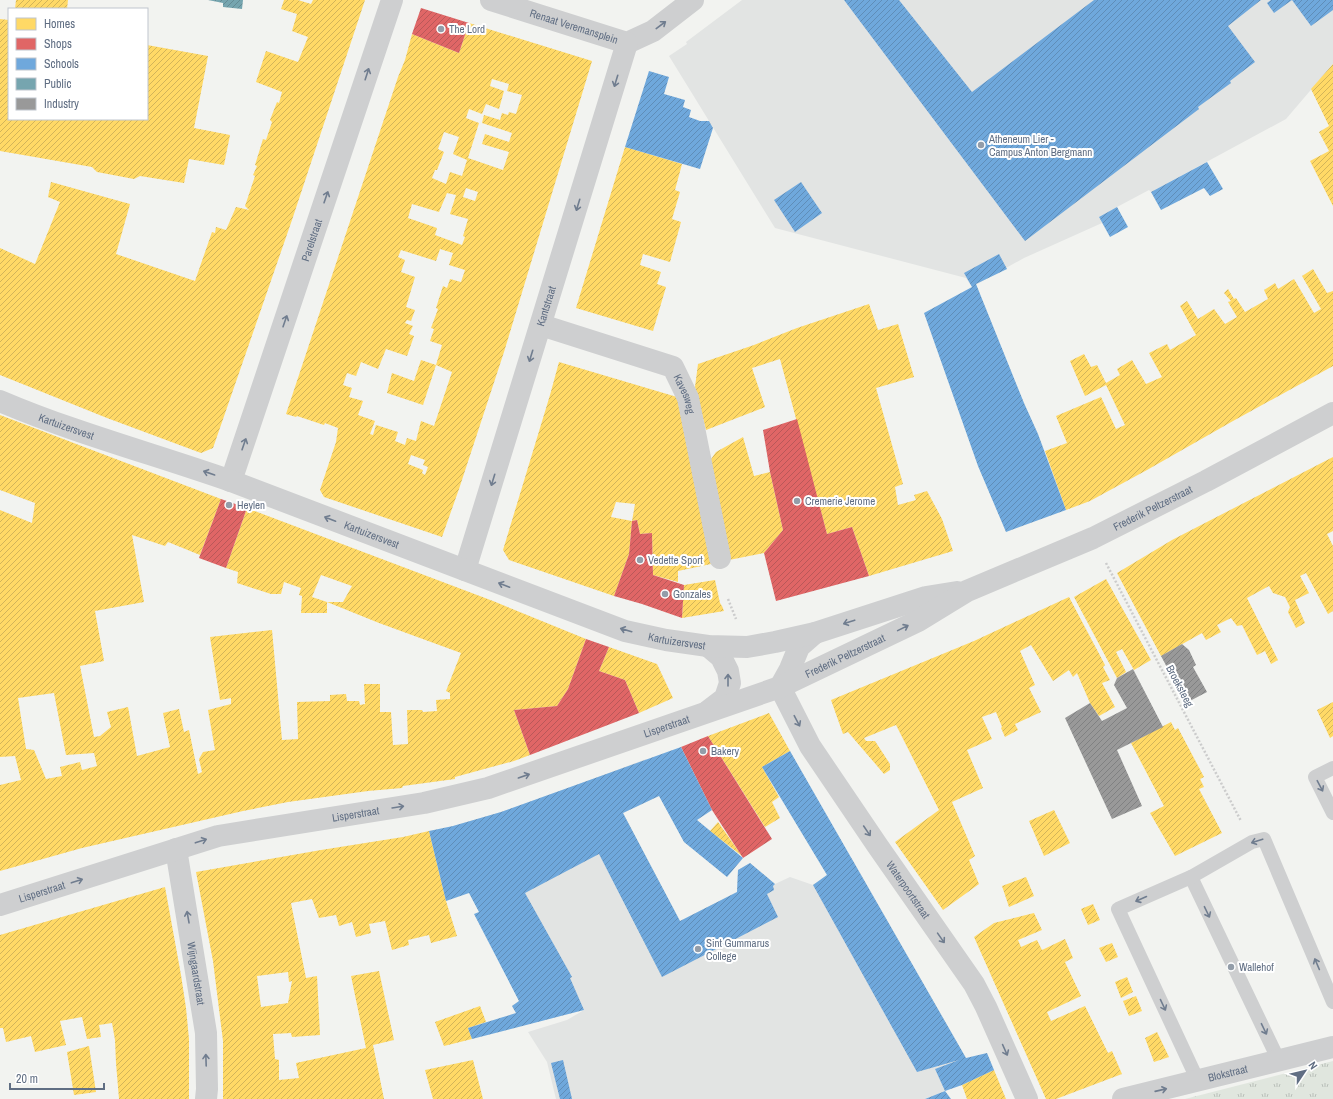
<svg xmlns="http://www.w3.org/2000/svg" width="1333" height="1099" font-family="'Archivo Narrow',sans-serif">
	<defs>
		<pattern id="grass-tufts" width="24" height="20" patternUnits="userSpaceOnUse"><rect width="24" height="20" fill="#e0e6de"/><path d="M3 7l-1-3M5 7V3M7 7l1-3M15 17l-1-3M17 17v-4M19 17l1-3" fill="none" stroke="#b9bfb9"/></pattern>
		<pattern id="homes-hatch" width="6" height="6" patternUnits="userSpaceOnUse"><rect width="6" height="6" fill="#ffd966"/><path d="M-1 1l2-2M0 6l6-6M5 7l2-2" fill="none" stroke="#d2b459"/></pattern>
		<pattern id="shops-hatch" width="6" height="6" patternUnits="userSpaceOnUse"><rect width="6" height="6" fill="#e06666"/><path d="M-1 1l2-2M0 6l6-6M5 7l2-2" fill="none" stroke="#b95859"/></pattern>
		<pattern id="schools-hatch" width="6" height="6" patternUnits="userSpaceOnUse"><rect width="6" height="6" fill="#6fa8dc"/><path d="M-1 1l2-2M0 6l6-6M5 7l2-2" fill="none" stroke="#5f8db8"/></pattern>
		<pattern id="public-hatch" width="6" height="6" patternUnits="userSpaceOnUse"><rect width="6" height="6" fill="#76a5af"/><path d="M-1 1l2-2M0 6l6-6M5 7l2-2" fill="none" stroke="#648b94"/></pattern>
		<pattern id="industry-hatch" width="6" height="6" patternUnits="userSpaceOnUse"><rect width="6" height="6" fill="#999"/><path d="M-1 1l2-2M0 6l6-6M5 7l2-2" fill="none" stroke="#808182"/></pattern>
	</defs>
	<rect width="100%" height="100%" fill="#f2f3f0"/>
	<g fill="#e2e4e3">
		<polygon points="742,0 1333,0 1333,64 1286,119 1151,192 1149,190 1117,207 1099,217 1102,223 1024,258 972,287 966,278 775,228 669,56 687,44 686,42"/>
		<polygon points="646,759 659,796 623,813 680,921 737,892 738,870 750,863 775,884 790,877 813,885 851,857 966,1058 935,1069 945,1091 925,1099 556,1099 547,1062 528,1032 567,1020 584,1010 516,1013 512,1006 519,1001 479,912 453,826 501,812 550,795"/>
	</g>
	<polygon fill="url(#grass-tufts)" points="1333,1061 1333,1099 1185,1099"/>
	<g fill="url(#homes-hatch)" fill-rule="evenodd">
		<polygon points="16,0 68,0 67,9 15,9"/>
		<polygon points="284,0 298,0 311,4 313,0 365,0 292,220 213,448 201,453 107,418 0,375 0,248 35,264 60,202 48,197 51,182 130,204 116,254 195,281 212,232 215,233 216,227 226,230 236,207 249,210 245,206 255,176 253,175 257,166 255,165 263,139 266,140 272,122 270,120 277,102 279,103 282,92 256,82 266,51 298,62 308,37 292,31 297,14 281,9"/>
		<polygon points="0,19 9,20 9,119 147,119 147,45 208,56 194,128 230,135 224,165 189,159 184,183 140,176 134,179 97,172 92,167 0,151"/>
		<path d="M469,23L592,61L504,352L459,489L442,537L324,497L320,490L336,442L338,428L325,423L324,425L297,416L296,417L286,414L398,77L405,60L412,34L459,53ZM492,79L509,84L507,91L522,95L516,114L509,112L508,115L502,113L500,120L484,115L482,123L512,133L509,142L485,134L482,144L509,152L503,170L468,158L479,123L466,118L469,109L482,114L486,104L499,109L504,91L490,86ZM444,132L459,137L453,154L467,160L462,176L450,172L446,184L432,178L435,170H437L444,152L438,149ZM466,188L478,192L475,201L463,197ZM447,193L456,195L450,214L468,219L463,236L465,237L462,245L435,235L437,228L408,218L412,204L439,212ZM440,249L453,253L449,265L465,270L461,282L450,279L447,288L443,286L436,308L438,309L431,328L434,329L430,341L442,345L436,365L452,372L434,426L421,421L416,441L407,438L405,445L395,441L398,432L376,425L373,435L370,434L375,421L358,415L363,401L349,397L352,388L343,385L347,373L356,376L361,362L378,369L386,349L407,356L414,336L409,334L413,326L405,323L407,320L411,321L415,310L406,307L415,277L401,272L405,260L398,257L401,250L436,261ZM411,455L425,460L423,465L428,467L425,475L422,473L423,470L408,464Z"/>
		<polygon points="1333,64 1333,206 1310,161 1329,151 1319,132 1329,126 1311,89"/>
		<polygon points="625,147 682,164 675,190 680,192 672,219 681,222 670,262 643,254 640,265 661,272 657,284 666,287 653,331 576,308"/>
		<polygon points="1313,269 1327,293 1333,291 1333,366 1233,421 1147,470 1090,501 1066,510 1045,451 1067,443 1056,416 1101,397 1116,429 1125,425 1106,385 1085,396 1070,361 1084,354 1091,367 1097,365 1106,383 1120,375 1117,369 1132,360 1146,384 1162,377 1149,353 1167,344 1170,350 1196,335 1180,306 1187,301 1198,319 1214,309 1225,324 1237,317 1228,302 1231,301 1224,293 1228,289 1234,299 1236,298 1245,312 1268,299 1264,290 1275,283 1278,289 1294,279 1314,313 1321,309 1302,276"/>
		<polygon points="869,304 878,330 898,324 914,377 876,388 903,484 895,487 898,505 916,500 914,495 927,491 942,519 953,551 869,576 852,527 827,534 780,359 752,368 765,407 706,430 695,387 698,364 754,345 797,328"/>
		<polygon points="421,360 436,365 423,405 387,393 392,373 414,381"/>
		<path d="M559,362L677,397L711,564L678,571V582L653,575L652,533L640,534L637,520L632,521L629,554L614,596L509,560L503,550L550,395ZM616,502L635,504L632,521L611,517Z"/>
		<path d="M0,415L221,499L200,555L168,542L165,546L132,535L144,602L95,611L104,661L80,666L94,737L100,736L111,727L107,712L128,707L137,756L170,747L163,713L179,709L184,732L189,730L198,774L202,772L199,759L203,752L215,750L208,710L231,704V698L220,700L210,637L272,630L282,740L298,739L297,702L330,701V695L346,694L347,701H359L360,705L365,704L364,684H380V712H391L393,745L408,744L407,710H422L423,712L437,711L436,700L450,699V693L446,691L461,653L379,623L327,602H343L352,586L321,575L312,597L327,602V613H301L302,596L299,595L301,588L284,582L281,594H271L237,583L238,572L226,568L247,508L493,601L586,639L568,689L557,706L514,710L530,755L514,761L455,777V779L403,786L402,788L368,791L288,802L243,811L82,848L0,871V785L21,780L15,756L0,757V510L32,523L35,503L0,490ZM54,693L66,755L94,753L97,766L82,770L80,762L60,767L62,776L46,779L34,750L26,749L18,698Z"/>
		<polygon points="743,437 754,476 770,472 783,530 764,553 729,560 709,462 716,452"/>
		<polygon points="1333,457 1333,531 1327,534 1333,546 1333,611 1328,614 1306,573 1300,576 1309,593 1295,600 1305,623 1296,628 1288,612 1290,607 1285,597 1273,593 1269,586 1247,598 1278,660 1271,664 1265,651 1257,655 1242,625 1237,626 1231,618 1217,625 1221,632 1206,640 1202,633 1161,656 1117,573 1172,540"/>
		<polygon points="1106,579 1151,660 1134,670 1122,649 1116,652 1126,672 1117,678 1074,597"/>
		<polygon points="715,580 720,603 722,606 724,611 682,618 684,585"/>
		<polygon points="1069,597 1105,665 1103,667 1110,680 1102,683 1115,707 1099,716 1090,703 1077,673 1073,677 1069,670 1053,681 1031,645 1020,651 1035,685 1029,688 1041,712 1015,724 1018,730 1005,737 1001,728 1002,727 996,712 982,717 992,739 967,750 983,788 952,802 975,856 969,860 979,884 943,910 895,842 939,810 896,725 864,738 866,741 875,741 890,764 890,770 884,774 848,732 843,734 831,700 974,641"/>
		<polygon points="609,647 657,664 673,698 639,713 625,680 599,671"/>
		<polygon points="1333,702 1333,736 1330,738 1317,710"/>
		<polygon points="769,713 790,751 762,767 779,797 772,802 780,818 765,827 708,736"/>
		<polygon points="1171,722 1175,730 1178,728 1204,777 1200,779 1204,787 1199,789 1222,833 1175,856 1150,813 1164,806 1131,743"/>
		<polygon points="1054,810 1070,843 1044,856 1029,821"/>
		<polygon points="718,822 742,856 710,831"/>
		<path d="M429,831L446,901L457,936L431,943L429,935L408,940L409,945L392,950L385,921L369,924L371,933L356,937L352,922L339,926L336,915L319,918L312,899L291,903L306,978L317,976L320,1035L292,1037L291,1033L273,1034L275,1059L279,1060V1080L299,1078L296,1063L366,1048L351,976L379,971L394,1040L373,1045L384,1099H223V1041L213,961L196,872L321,850L403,837ZM288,972L289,982L292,981L288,1003L261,1007L257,976Z"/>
		<polygon points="1026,877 1034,896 1009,907 1002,886"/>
		<polygon points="165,887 181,975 186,1008 189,1039 189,1099 119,1099 116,1063 115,1040 112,1023 99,1025 101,1037 87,1039 82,1017 60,1021 66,1045 35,1052 31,1036 6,1042 3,1028 0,1028 0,935"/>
		<polygon points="1093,904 1100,920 1088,925 1081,909"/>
		<polygon points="1034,913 1042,930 1018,940 1021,947 1037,940 1042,950 1065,939 1073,958 1065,962 1081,996 1047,1012 1051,1021 1085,1006 1108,1053 1112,1051 1122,1074 1056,1099 1046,1099 974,937 994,923"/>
		<polygon points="1112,943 1118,957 1106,962 1099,948"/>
		<polygon points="1127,977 1133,992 1121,998 1115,982"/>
		<polygon points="1136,996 1142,1011 1129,1016 1123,1001"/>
		<polygon points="480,1006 486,1022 468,1028 472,1039 444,1046 435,1022"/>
		<polygon points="1157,1032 1169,1057 1154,1062 1145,1038"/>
		<polygon points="89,1046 96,1092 74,1095 67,1052"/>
		<polygon points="473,1060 483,1099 433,1099 425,1070"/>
		<polygon points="994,1070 1006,1099 967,1099 962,1085"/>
	</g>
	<g fill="url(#shops-hatch)">
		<polygon points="421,8 469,23 459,53 412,34"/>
		<polygon points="797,419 827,534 852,527 869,576 776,601 764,553 783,530 770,472 763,430"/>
		<polygon points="221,499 247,508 226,568 199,558"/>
		<polygon points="637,520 640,534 652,533 653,575 684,585 682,618 642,604 614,596 629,554 632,521"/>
		<polygon points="586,639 609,647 599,671 625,680 639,713 530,755 514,710 557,706 568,689"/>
		<polygon points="708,736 772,839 743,858 712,810 681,747"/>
	</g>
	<g fill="url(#schools-hatch)">
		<polygon points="844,0 899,0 972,92 1094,0 1261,0 1228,26 1255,62 1230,81 1231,83 1198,107 1199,109 1025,241"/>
		<polygon points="1271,0 1292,0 1274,13 1267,3"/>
		<polygon points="1292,0 1333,0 1333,10 1311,26"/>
		<polygon points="649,71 669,77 664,94 685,100 683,107 691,110 689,117 700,121 709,121 713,128 700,169 625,147"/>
		<polygon points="1207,162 1223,189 1210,196 1204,188 1161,210 1151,192"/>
		<polygon points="801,182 822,213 795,232 774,200"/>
		<polygon points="1117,207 1128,227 1110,237 1099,217"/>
		<polygon points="999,254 1007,269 976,284 1024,403 1038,434 1066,510 1006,532 978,466 924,313 972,287 964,273"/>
		<polygon points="681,747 712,810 697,820 743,858 727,877 684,842 659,796 623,813 680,921 737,892 738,870 750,863 775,884 773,886 774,890 767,894 778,917 662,977 599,854 525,893 572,977 570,978 584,1010 472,1039 468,1028 516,1013 512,1006 519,1001 474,914 479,912 469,893 446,901 429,831 453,826 501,812"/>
		<polygon points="790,751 966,1058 987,1053 994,1070 962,1085 945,1091 935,1069 959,1060 917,1072 813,885 827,875 762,767"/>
		<polygon points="563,1060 572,1099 560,1099 551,1063"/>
		<polygon points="945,1091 951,1099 925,1099"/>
	</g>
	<polygon fill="url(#public-hatch)" points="208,0 243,0 242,9 223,7 223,3"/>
	<g fill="url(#industry-hatch)">
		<polygon points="1182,644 1189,650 1196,665 1193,667 1207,692 1186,703 1161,656"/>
		<polygon points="1133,669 1163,727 1117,750 1142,806 1112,819 1065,718 1090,703 1102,721 1127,708 1114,685 1117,678"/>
	</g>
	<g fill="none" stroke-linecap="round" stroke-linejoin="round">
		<g stroke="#ccc" stroke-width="2.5" stroke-dasharray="2 2" stroke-linecap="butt">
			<polyline points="1106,563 1241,821"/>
			<polyline points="728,599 736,619"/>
		</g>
		<g stroke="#cecfd0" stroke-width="14">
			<polyline points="1333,768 1315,777 1333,813"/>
			<polyline points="1191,877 1279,1061"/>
			<polyline points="1198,1081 1118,909 1191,877 1252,842 1264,839 1333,1002"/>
		</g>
		<g stroke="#cecfd0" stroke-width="22">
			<path id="s1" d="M491,0L627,43L653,31L693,0"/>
			<path id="s2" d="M541,325L673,367L688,398L720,558"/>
			<path id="s3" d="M231,481L392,0"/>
			<path id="s4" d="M465,570L627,43"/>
			<path id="s5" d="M815,633L799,647L790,669L780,687L810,746L877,845L974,984L986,1007L1027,1099"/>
			<polyline points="708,646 721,657 728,671 730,683 725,698 708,711"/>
			<path id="s6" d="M176,849L206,1033L207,1089L206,1099"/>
			<path id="s7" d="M1123,1099L1333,1047"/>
		</g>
		<g stroke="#cecfd0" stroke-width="22">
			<path id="s8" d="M0,401C75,433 154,454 231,481L625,631L666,640L708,646L747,647L775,642L815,633L926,597L957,592"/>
			<path id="s9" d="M0,905L218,836L424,803L488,788L780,687L918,621L967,591L1093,538L1206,481L1333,413"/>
		</g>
	</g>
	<defs><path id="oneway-shaft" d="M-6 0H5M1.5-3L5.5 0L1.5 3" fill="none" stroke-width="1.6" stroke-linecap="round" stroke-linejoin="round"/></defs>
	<g stroke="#707d8f">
		<use href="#oneway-shaft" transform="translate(661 25) rotate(-37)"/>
		<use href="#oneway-shaft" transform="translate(367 74) rotate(-72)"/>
		<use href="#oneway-shaft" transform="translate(616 81) rotate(107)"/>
		<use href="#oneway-shaft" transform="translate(326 197) rotate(-71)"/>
		<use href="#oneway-shaft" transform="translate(578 205) rotate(107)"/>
		<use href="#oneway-shaft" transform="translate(285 321) rotate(-71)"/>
		<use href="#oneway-shaft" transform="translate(531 356) rotate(107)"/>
		<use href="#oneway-shaft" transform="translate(244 444) rotate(-71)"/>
		<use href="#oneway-shaft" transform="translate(209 473) rotate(-161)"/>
		<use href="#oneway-shaft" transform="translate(493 480) rotate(107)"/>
		<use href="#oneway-shaft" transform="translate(330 519) rotate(-159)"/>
		<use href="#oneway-shaft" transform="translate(504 585) rotate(-159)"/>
		<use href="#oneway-shaft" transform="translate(849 622) rotate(162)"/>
		<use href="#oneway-shaft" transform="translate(903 628) rotate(-26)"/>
		<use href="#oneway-shaft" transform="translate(626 630) rotate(-164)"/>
		<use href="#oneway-shaft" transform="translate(728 680) rotate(-90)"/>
		<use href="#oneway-shaft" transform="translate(797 721) rotate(62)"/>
		<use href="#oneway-shaft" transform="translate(524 776) rotate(-19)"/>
		<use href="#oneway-shaft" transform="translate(1320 786) rotate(62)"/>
		<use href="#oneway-shaft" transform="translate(398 807) rotate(-9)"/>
		<use href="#oneway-shaft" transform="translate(867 831) rotate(56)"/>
		<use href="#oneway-shaft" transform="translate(201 841) rotate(-18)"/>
		<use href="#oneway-shaft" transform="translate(1257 841) rotate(162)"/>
		<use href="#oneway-shaft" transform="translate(77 881) rotate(-18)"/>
		<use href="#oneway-shaft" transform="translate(1141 899) rotate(156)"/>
		<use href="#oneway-shaft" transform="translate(1207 912) rotate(64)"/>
		<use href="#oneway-shaft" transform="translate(188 917) rotate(-100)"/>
		<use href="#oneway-shaft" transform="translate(941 938) rotate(55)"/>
		<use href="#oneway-shaft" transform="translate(1317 964) rotate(-113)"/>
		<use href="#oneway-shaft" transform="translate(1163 1005) rotate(65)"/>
		<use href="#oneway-shaft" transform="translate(1264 1029) rotate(64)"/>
		<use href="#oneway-shaft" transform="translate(1005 1050) rotate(66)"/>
		<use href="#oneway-shaft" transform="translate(206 1060) rotate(-92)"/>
		<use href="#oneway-shaft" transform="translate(1161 1090) rotate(-13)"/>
	</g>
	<g fill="#939da9" stroke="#fff" stroke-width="1.5">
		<circle cx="441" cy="29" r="4"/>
		<circle cx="981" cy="145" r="4"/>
		<circle cx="797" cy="501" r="4"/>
		<circle cx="229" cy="505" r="4"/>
		<circle cx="640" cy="560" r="4"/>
		<circle cx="665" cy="594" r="4"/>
		<circle cx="703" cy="751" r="4"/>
		<circle cx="698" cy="949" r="4"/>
		<circle cx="1231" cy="967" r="4"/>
	</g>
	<g text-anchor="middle" stroke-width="4" stroke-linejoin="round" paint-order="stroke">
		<g font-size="11" fill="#606e83" stroke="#fff">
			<text dy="4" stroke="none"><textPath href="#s1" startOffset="87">Renaat Veremansplein</textPath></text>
			<text dy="4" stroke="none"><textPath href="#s3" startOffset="254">Parelstraat</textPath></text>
			<text dy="4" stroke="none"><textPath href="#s4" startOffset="276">Kantstraat</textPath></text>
			<text dy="4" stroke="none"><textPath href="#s2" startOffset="168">Kavesweg</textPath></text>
			<text dy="4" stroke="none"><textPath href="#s8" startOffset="71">Kartuizersvest</textPath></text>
			<text dy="4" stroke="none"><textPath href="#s9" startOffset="1226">Frederik Peltzerstraat</textPath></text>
			<text dy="4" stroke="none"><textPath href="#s8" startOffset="395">Kartuizersvest</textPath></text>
			<text dy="4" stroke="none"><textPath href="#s8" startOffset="719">Kartuizersvest</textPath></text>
			<text dy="4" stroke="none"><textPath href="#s9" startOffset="884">Frederik Peltzerstraat</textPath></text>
			<text transform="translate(1180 686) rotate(62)" y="4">Broeksteeg</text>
			<text dy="4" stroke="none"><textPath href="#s9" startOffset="692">Lisperstraat</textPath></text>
			<text dy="4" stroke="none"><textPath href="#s9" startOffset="368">Lisperstraat</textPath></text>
			<text dy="4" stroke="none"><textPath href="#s5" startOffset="306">Waterpoortstraat</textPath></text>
			<text dy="4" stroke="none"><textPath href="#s9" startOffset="44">Lisperstraat</textPath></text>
			<text dy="4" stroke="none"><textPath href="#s6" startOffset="126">Wijngaardstraat</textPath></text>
			<text dy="4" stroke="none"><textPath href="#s7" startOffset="108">Blokstraat</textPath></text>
		</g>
		<g font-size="11" fill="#606e83" stroke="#fff" text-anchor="start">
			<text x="449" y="33">The Lord</text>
			<text x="989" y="143">Atheneum Lier -<tspan x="989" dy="13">Campus Anton Bergmann</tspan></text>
			<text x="805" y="505">Cremerie Jerome</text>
			<text x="237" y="509">Heylen</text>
			<text x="648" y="564">Vedette Sport</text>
			<text x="673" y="598">Gonzales</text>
			<text x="711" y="755">Bakery</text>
			<text x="706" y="947">Sint Gummarus<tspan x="706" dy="13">College</tspan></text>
			<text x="1239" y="971">Wallehof</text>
		</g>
	</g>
	<rect x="8" y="8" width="140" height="112" fill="#ffffff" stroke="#bfc5cd"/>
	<rect x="16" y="18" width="20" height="12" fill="#ffd966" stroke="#bfc5cd"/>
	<text x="44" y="28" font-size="12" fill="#606e83">Homes</text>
	<rect x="16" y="38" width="20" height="12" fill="#e06666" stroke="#bfc5cd"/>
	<text x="44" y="48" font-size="12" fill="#606e83">Shops</text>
	<rect x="16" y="58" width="20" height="12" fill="#6fa8dc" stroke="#bfc5cd"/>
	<text x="44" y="68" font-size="12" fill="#606e83">Schools</text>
	<rect x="16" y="78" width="20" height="12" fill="#76a5af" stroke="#bfc5cd"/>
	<text x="44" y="88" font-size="12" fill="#606e83">Public</text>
	<rect x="16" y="98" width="20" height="12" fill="#999999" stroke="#bfc5cd"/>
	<text x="44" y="108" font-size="12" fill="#606e83">Industry</text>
	<g transform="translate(1305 1071) rotate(55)" stroke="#ffffff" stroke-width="3" paint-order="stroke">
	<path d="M0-3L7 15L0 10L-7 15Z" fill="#606e83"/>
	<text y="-6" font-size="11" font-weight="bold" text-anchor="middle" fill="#606e83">N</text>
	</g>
	<path d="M10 1083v6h94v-6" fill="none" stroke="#606e83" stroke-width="2"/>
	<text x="16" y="1083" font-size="12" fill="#606e83" stroke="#ffffff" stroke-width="3" paint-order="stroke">20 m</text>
</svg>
